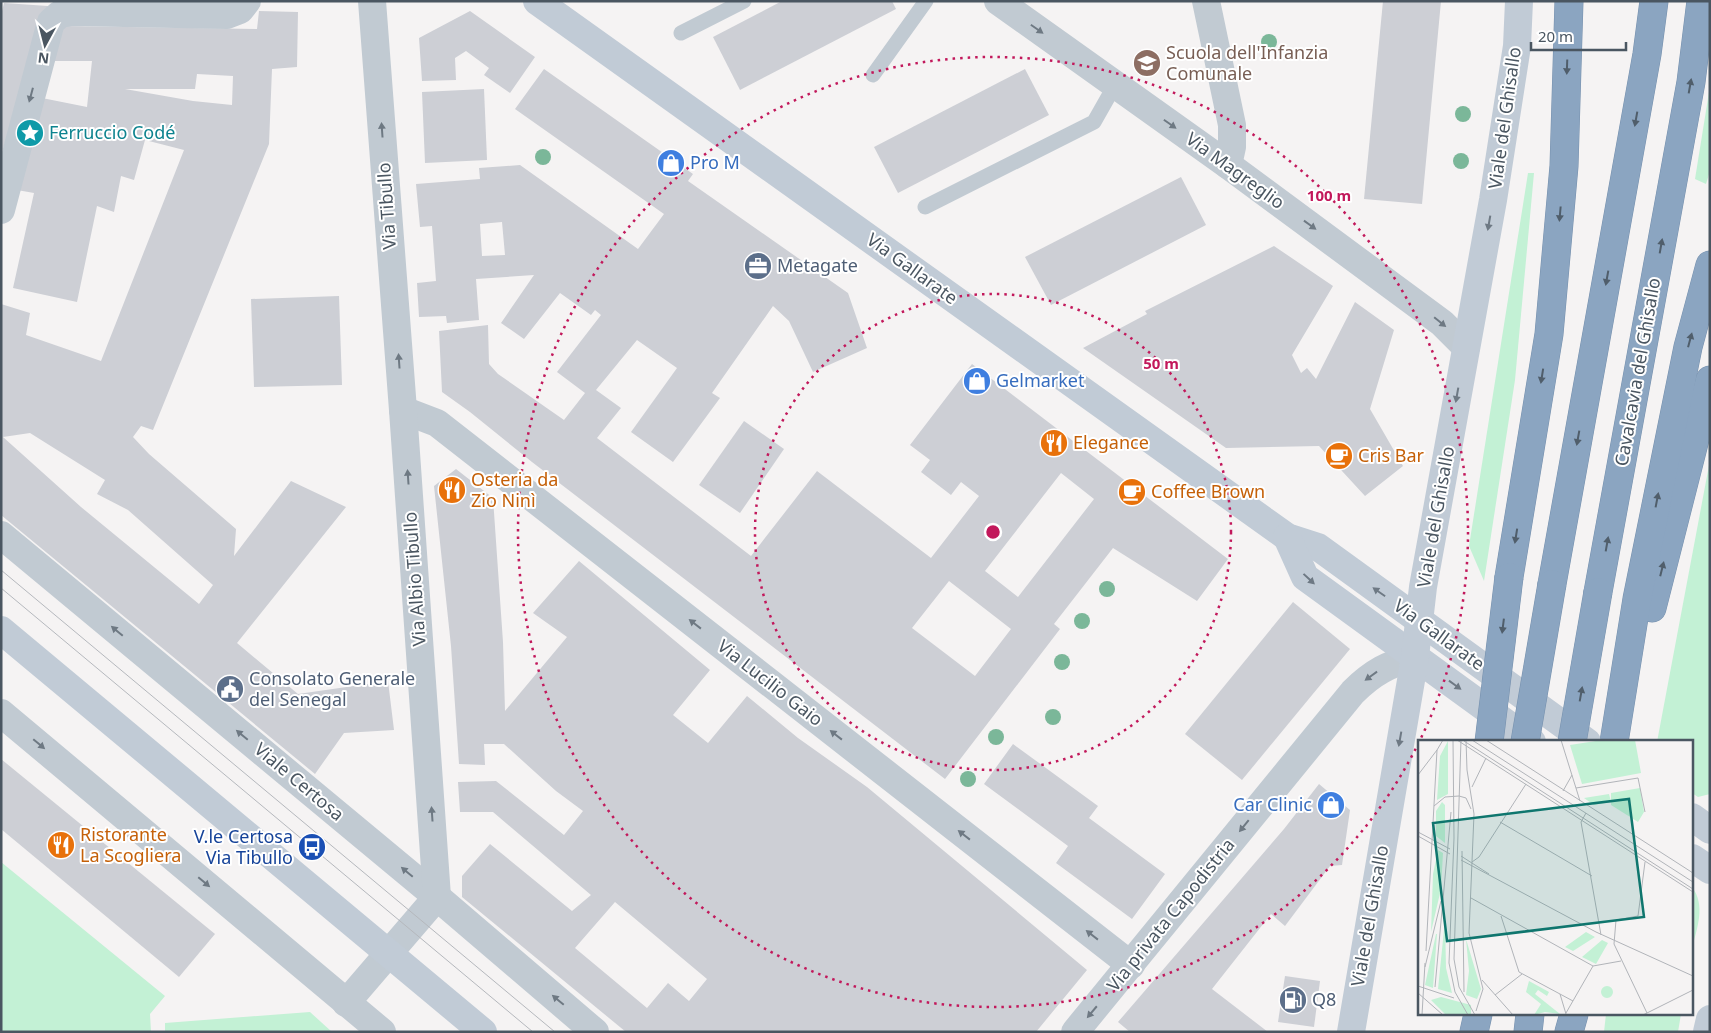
<svg xmlns="http://www.w3.org/2000/svg" width="1711" height="1033" font-family="'Noto Sans',sans-serif">
	<rect width="100%" height="100%" fill="#f5f3f3"/>
	<g fill="#c3f1d5">
		<polygon points="1710,86 1710,171 1706,184 1695,179"/>
		<polygon points="1528,173 1534,173 1515,380 1484,581 1469,546"/>
		<polygon points="1710,460 1710,794 1698,797 1692,793 1692,742 1657,742"/>
		<polygon points="1,862 165,996 150,1014 151,1032 1,1032"/>
		<path d="M1692,887C1706,905 1697,929 1692,948Z"/>
		<polygon points="310,1012 332,1032 165,1032 165,1023"/>
		<polygon points="1606,1014 1681,1014 1678,1032 1604,1032"/>
	</g>
	<g fill="#cdcfd5" fill-rule="evenodd">
		<polygon points="782,1 892,1 896,9 740,90 713,37"/>
		<polygon points="1383,1 1441,1 1422,204 1364,199"/>
		<polygon points="4,3 48,6 26,81 2,152 1,15"/>
		<path d="M259,11L298,12L297,67L272,69L269,144L153,430L141,426L133,437L149,454L236,529L234,556L291,481L346,507L237,643L298,694L388,681L394,730L344,733L315,774L1,515V304L30,313L26,335L101,361L184,150L145,140L134,180L121,176L114,212L97,206L77,302L13,288L34,193L17,190L42,98L87,107L92,61H49L62,26L257,29ZM197,74L233,76L232,105L193,101L125,89H195ZM30,433L105,480L97,494L128,510L213,585L199,604L81,507L3,437Z"/>
		<polygon points="470,11 535,57 510,93 484,75 489,68 466,51 455,58 456,80 422,81 419,38"/>
		<path d="M544,69L693,174L688,181L848,293L867,348L813,372L789,321L773,306L712,393L720,398L673,462L631,432L677,368L637,340L596,390L621,408L597,438L751,556L817,471L931,558L979,496L961,482L951,495L921,472L930,460L910,445L972,364L1228,559L1197,601L1113,548L1054,624L1060,629L945,779L532,462L470,412L442,392L439,331L488,325L489,364L498,374L564,420L585,393L557,372L601,315L595,310L591,315L560,293L524,339L501,323L534,275L476,279L479,320L447,323L446,316L419,317L417,283L436,281L432,226L420,227L416,184L480,179L479,168L520,165L638,249L664,214L515,109ZM502,222L505,255L482,256L480,224ZM1061,473L1094,499L1018,597L985,571ZM949,581L1011,629L975,676L912,628Z"/>
		<polygon points="1025,69 1049,115 898,193 874,147"/>
		<polygon points="484,89 487,160 425,163 422,92"/>
		<polygon points="1181,177 1206,225 1051,305 1025,257"/>
		<polygon points="1274,246 1333,286 1292,355 1301,373 1307,368 1316,379 1355,302 1394,330 1370,409 1403,466 1365,496 1319,446 1226,448 1083,348 1147,314 1145,311"/>
		<polygon points="339,296 342,385 254,387 251,299"/>
		<polygon points="744,421 784,449 740,513 699,485"/>
		<path d="M456,469L493,498L503,642L505,711L567,637L533,613L579,561L710,670L673,715L708,743L747,696L798,738L867,787L1087,970L1036,1032H626L462,897V876L490,844L572,911L591,895L493,812H460L458,782L496,781L564,835L583,811L556,791L504,744H484L485,765L459,764L451,646L434,486ZM615,902L707,979L689,1001L668,983L647,1008L575,948Z"/>
		<polygon points="1293,602 1350,649 1242,780 1185,734"/>
		<polygon points="1013,744 1098,806 1089,818 1165,874 1132,919 1056,863 1068,846 984,784"/>
		<polygon points="1,759 215,934 179,977 1,829"/>
		<polygon points="1319,784 1350,810 1342,865 1330,866 1285,926 1271,914 1212,989 1268,1032 1130,1032 1118,1022 1284,829"/>
		<polygon points="1285,976 1320,981 1314,1027 1278,1022"/>
	</g>
	<g fill="none" stroke-linecap="round" stroke-linejoin="round">
		<defs>
			<g id="highway">
				<polyline points="1509,577 1549,334 1564,166 1569,1"/>
				<polyline points="1552,584 1647,54 1654,1"/>
				<polyline points="1598,592 1691,82 1701,1"/>
				<polyline points="1652,608 1710,380"/>
				<polyline points="1614,742 1637,599 1688,347 1710,265"/>
				<polyline points="1474,1032 1478,1014"/>
				<polyline points="1528,1032 1530,1014"/>
				<polyline points="1569,1032 1574,1014"/>
			</g>
		</defs>
		<use href="#highway" stroke="#7690ad" stroke-width="29"/>
		<g stroke="#c1cad2" stroke-width="15">
			<polyline points="681,33 744,1"/>
			<polyline points="873,75 926,1"/>
			<polyline points="925,207 1094,122 1115,85"/>
		</g>
		<g stroke="#c1cad2" stroke-width="28">
			<polyline points="998,1 1228,165 1442,323 1466,347"/>
			<polyline points="1206,1 1232,125 1232,147 1228,165"/>
			<polyline points="1,210 51,22 60,14 73,12 227,15 240,10 247,1"/>
			<polyline points="403,410 437,423 1131,965"/>
			<polyline points="1,535 437,897 595,1032"/>
			<polyline points="1,713 382,1032"/>
			<polyline points="346,1003 437,897 403,410 372,1"/>
			<path d="M1075,1032L1353,692C1373,672 1389,664 1415,657"/>
		</g>
		<g stroke="#c1cbd6" stroke-width="28">
			<polyline points="537,1 1287,537 1318,547 1587,742"/>
			<polyline points="1287,537 1305,577 1532,742"/>
			<polyline points="1,630 483,1032"/>
			<polyline points="1692,817 1710,830"/>
			<polyline points="1692,858 1710,870"/>
			<polyline points="1351,1032 1415,657 1423,587 1493,200 1517,46 1519,1"/>
			<polyline points="1707,1032 1710,1019"/>
		</g>
		<use href="#highway" stroke="#8ba5c1" stroke-width="28"/>
		<g stroke="#b5b8bd" stroke-width="1">
			<polyline points="1,570 555,1032"/>
			<polyline points="1,588 533,1032"/>
		</g>
		<defs>
			<g id="highway-bridge">
				<polyline points="1489,742 1509,577"/>
				<polyline points="1525,742 1552,584"/>
				<polyline points="1572,742 1598,592"/>
			</g>
		</defs>
		<use href="#highway-bridge" stroke="#7690ad" stroke-width="29" stroke-linecap="butt"/>
		<use href="#highway-bridge" stroke="#8ba5c1" stroke-width="28"/>
	</g>
	<g fill="#7bb799">
		<circle cx="1269" cy="42" r="8"/>
		<circle cx="1463" cy="114" r="8"/>
		<circle cx="543" cy="157" r="8"/>
		<circle cx="1461" cy="161" r="8"/>
		<circle cx="1107" cy="589" r="8"/>
		<circle cx="1082" cy="621" r="8"/>
		<circle cx="1062" cy="662" r="8"/>
		<circle cx="1053" cy="717" r="8"/>
		<circle cx="996" cy="737" r="8"/>
		<circle cx="968" cy="779" r="8"/>
	</g>
	<defs><path id="oneway-solid" d="M-6-.8H1V-3.2L6.5 0L1 3.2V.8H-6Z" transform="scale(1.25)"/></defs>
	<g fill="#6e7983">
		<use href="#oneway-solid" transform="translate(1037 29) rotate(35)"/>
		<use href="#oneway-solid" transform="translate(31 95) rotate(105)"/>
		<use href="#oneway-solid" transform="translate(1170 124) rotate(35)"/>
		<use href="#oneway-solid" transform="translate(382 130) rotate(-94)"/>
		<use href="#oneway-solid" transform="translate(1310 225) rotate(36)"/>
		<use href="#oneway-solid" transform="translate(1440 322) rotate(39)"/>
		<use href="#oneway-solid" transform="translate(399 361) rotate(-94)"/>
		<use href="#oneway-solid" transform="translate(408 477) rotate(-94)"/>
		<use href="#oneway-solid" transform="translate(695 624) rotate(-142)"/>
		<use href="#oneway-solid" transform="translate(117 631) rotate(-140)"/>
		<use href="#oneway-solid" transform="translate(1371 676) rotate(144)"/>
		<use href="#oneway-solid" transform="translate(242 735) rotate(-140)"/>
		<use href="#oneway-solid" transform="translate(836 735) rotate(-142)"/>
		<use href="#oneway-solid" transform="translate(39 744) rotate(40)"/>
		<use href="#oneway-solid" transform="translate(432 814) rotate(-94)"/>
		<use href="#oneway-solid" transform="translate(1244 826) rotate(129)"/>
		<use href="#oneway-solid" transform="translate(964 835) rotate(-142)"/>
		<use href="#oneway-solid" transform="translate(407 872) rotate(-140)"/>
		<use href="#oneway-solid" transform="translate(204 882) rotate(40)"/>
		<use href="#oneway-solid" transform="translate(1092 935) rotate(-142)"/>
		<use href="#oneway-solid" transform="translate(558 1000) rotate(-140)"/>
		<use href="#oneway-solid" transform="translate(1092 1012) rotate(130)"/>
	</g>
	<g fill="#505e6b">
		<use href="#oneway-solid" transform="translate(1567 67) rotate(92)"/>
		<use href="#oneway-solid" transform="translate(1690 86) rotate(-80)"/>
		<use href="#oneway-solid" transform="translate(1636 119) rotate(100)"/>
		<use href="#oneway-solid" transform="translate(1560 214) rotate(95)"/>
		<use href="#oneway-solid" transform="translate(1661 246) rotate(-80)"/>
		<use href="#oneway-solid" transform="translate(1607 278) rotate(100)"/>
		<use href="#oneway-solid" transform="translate(1690 340) rotate(-75)"/>
		<use href="#oneway-solid" transform="translate(1542 376) rotate(99)"/>
		<use href="#oneway-solid" transform="translate(1578 438) rotate(100)"/>
		<use href="#oneway-solid" transform="translate(1657 500) rotate(-79)"/>
		<use href="#oneway-solid" transform="translate(1516 536) rotate(99)"/>
		<use href="#oneway-solid" transform="translate(1607 544) rotate(-80)"/>
		<use href="#oneway-solid" transform="translate(1662 569) rotate(-76)"/>
		<use href="#oneway-solid" transform="translate(1503 626) rotate(97)"/>
		<use href="#oneway-solid" transform="translate(1581 694) rotate(-80)"/>
	</g>
	<g fill="#6e7984">
		<use href="#oneway-solid" transform="translate(1489 223) rotate(100)"/>
		<use href="#oneway-solid" transform="translate(1457 395) rotate(100)"/>
		<use href="#oneway-solid" transform="translate(1309 579) rotate(43)"/>
		<use href="#oneway-solid" transform="translate(1379 592) rotate(-145)"/>
		<use href="#oneway-solid" transform="translate(1455 685) rotate(36)"/>
		<use href="#oneway-solid" transform="translate(1400 739) rotate(100)"/>
	</g>
	<g fill="none" stroke="#c2185b" stroke-width="2.5" stroke-dasharray="2.5 5">
		<circle cx="993" cy="532" r="238"/>
		<circle cx="993" cy="532" r="475"/>
	</g>
	<defs>
		<symbol id="school-disc" viewBox="-11 -11 22 22"><circle r="9.5" fill="#8d6e63" stroke="#fff"/><path d="M0-5L7-2L0 1L-7-2ZM-4 1L0 2.5L4 1V4Q0 6-4 4Z" fill="#fff"/></symbol>
		<symbol id="sight-disc" viewBox="-11 -11 22 22"><circle r="9.5" fill="#0f9aa8" stroke="#fff"/><path d="M0-6L1.8-2.2L6-1.7L2.9 1.2L3.7 5.4L0 3.3L-3.7 5.4L-2.9 1.2L-6-1.7L-1.8-2.2Z" fill="#fff"/></symbol>
		<symbol id="shop-disc" viewBox="-11 -11 22 22"><circle r="9.5" fill="#3f7fe0" stroke="#fff"/><path d="M-5-2.5h2.3a2.7 3.5 0 0 1 5.4 0H5L5.5 6h-11ZM-1.5-2.5h3a1.5 2.3 0 0 0-3 0Z" fill="#fff"/></symbol>
		<symbol id="office-disc" viewBox="-11 -11 22 22"><circle r="9.5" fill="#5c6f8a" stroke="#fff"/><path d="M-6-3h4V-5.5h4V-3h4V5H-6ZM-1-4.5V-3h2v-1.5ZM-6 0V1H6V0Z" fill="#fff"/></symbol>
		<symbol id="restaurant-disc" viewBox="-11 -11 22 22"><circle r="9.5" fill="#e8710a" stroke="#fff"/><path d="M-5-6h1v4h1v-4h1v4h1v-4h1v5L-1.5 .5V6h-2V.5L-5-1ZM5-6V6H3V1.5H1.5Q1.5-4 5-6Z" fill="#fff"/></symbol>
		<symbol id="cafe-disc" viewBox="-11 -11 22 22"><circle r="9.5" fill="#e8710a" stroke="#fff"/><path d="M-5.5-4.5H6V0H3Q3 3.5 0 3.5H-2.5Q-5.5 3.5-5.5 0ZM3-3.2v2h1.7v-2ZM-6 4.5H4V6H-6Z" fill="#fff"/></symbol>
		<symbol id="civic-disc" viewBox="-11 -11 22 22"><circle r="9.5" fill="#5c6f8a" stroke="#fff"/><path d="M-.6-6.5H3V-4.5H.6V-3L4-1V1h2V6H-6V1h2V-1L-.6-3ZM-1.2 2.5V6h2.4V2.5Z" fill="#fff"/></symbol>
		<symbol id="bus-disc" viewBox="-11 -11 22 22"><circle r="9.5" fill="#1a4fb4" stroke="#fff"/><path d="M-5-6H5V4H4V6H2V4H-2V6H-4V4H-5ZM-3.5-4V0h7V-4ZM-3.5 1.2v1.5H-2V1.2ZM2 1.2v1.5H3.5V1.2Z" fill="#fff"/></symbol>
		<symbol id="fuel-disc" viewBox="-11 -11 22 22"><circle r="9.5" fill="#5c6f8a" stroke="#fff"/><path d="M-5.5-6h7V0h2V4h1.3V-2.5L3-4.5l.8-.8L6-3V5H2.5V1h-1V6h-7ZM-4.2-4.7v3.2H.2V-4.7Z" fill="#fff"/></symbol>
	</defs>
	<g fill-rule="evenodd">
		<use href="#school-disc" x="1131" y="47" width="32" height="32"/>
		<use href="#sight-disc" x="14" y="117" width="32" height="32"/>
		<use href="#shop-disc" x="655" y="147" width="32" height="32"/>
		<use href="#office-disc" x="742" y="250" width="32" height="32"/>
		<use href="#shop-disc" x="961" y="365" width="32" height="32"/>
		<use href="#restaurant-disc" x="1038" y="427" width="32" height="32"/>
		<use href="#cafe-disc" x="1323" y="440" width="32" height="32"/>
		<use href="#restaurant-disc" x="436" y="474" width="32" height="32"/>
		<use href="#cafe-disc" x="1116" y="476" width="32" height="32"/>
		<use href="#civic-disc" x="214" y="673" width="32" height="32"/>
		<use href="#shop-disc" x="1315" y="789" width="32" height="32"/>
		<use href="#restaurant-disc" x="45" y="829" width="32" height="32"/>
		<use href="#bus-disc" x="296" y="831" width="32" height="32"/>
		<use href="#fuel-disc" x="1277" y="984" width="32" height="32"/>
	</g>
	<g text-anchor="middle" stroke-width="4" stroke-linejoin="round" paint-order="stroke">
		<g font-size="18" fill="#785e54" stroke="#fff" text-anchor="start">
			<text x="1166" y="59">Scuola dell'Infanzia<tspan x="1166" dy="21">Comunale</tspan></text>
		</g>
		<g font-size="18" fill="#4a5661" stroke="#fff">
			<text transform="translate(1505 118) rotate(-82)" y="6">Viale del Ghisallo</text>
			<text transform="translate(1235 171) rotate(36)" y="6">Via Magreglio</text>
			<text transform="translate(387 206) rotate(-94)" y="6">Via Tibullo</text>
			<text transform="translate(912 269) rotate(36)" y="6">Via Gallarate</text>
			<text transform="translate(1638 372) rotate(-80)" y="6">Cavalcavia del Ghisallo</text>
			<text transform="translate(1436 517) rotate(-80)" y="6">Viale del Ghisallo</text>
			<text transform="translate(415 579) rotate(-94)" y="6">Via Albio Tibullo</text>
			<text transform="translate(1439 635) rotate(36)" y="6">Via Gallarate</text>
			<text transform="translate(770 683) rotate(38)" y="6">Via Lucilio Gaio</text>
			<text transform="translate(299 782) rotate(40)" y="6">Viale Certosa</text>
			<text transform="translate(1171 915) rotate(-51)" y="6">Via privata Capodistria</text>
			<text transform="translate(1370 916) rotate(-80)" y="6">Viale del Ghisallo</text>
		</g>
		<g font-size="18" fill="#0d838f" stroke="#fff" text-anchor="start">
			<text x="49" y="139">Ferruccio Codé</text>
		</g>
		<g font-size="18" fill="#366cbe" stroke="#fff" text-anchor="start">
			<text x="690" y="169">Pro M</text>
			<text x="996" y="387">Gelmarket</text>
			<text x="1312" y="811" text-anchor="end">Car Clinic</text>
		</g>
		<g font-size="18" fill="#4e5e75" stroke="#fff" text-anchor="start">
			<text x="777" y="272">Metagate</text>
			<text x="249" y="685">Consolato Generale<tspan x="249" dy="21">del Senegal</tspan></text>
			<text x="1312" y="1006">Q8</text>
		</g>
		<g font-size="18" fill="#c56008" stroke="#fff" text-anchor="start">
			<text x="1073" y="449">Elegance</text>
			<text x="1358" y="462">Cris Bar</text>
			<text x="471" y="486">Osteria da<tspan x="471" dy="21">Zio Ninì</tspan></text>
			<text x="1151" y="498">Coffee Brown</text>
			<text x="80" y="841">Ristorante<tspan x="80" dy="21">La Scogliera</tspan></text>
		</g>
		<g font-size="18" fill="#164399" stroke="#fff" text-anchor="end">
			<text x="293" y="843">V.le Certosa<tspan x="293" dy="21">Via Tibullo</tspan></text>
		</g>
	</g>
	<g transform="translate(1418 740)">
		<rect width="275" height="275" fill="#f5f3f3"/>
		<path d="M184,0H217L223,33L164,44L152,5ZM30,1V54L19,60L22,16ZM222,48L226,72L220,82L193,65V53ZM191,54L193,62L176,65L166,58ZM24,62L27,65V103L18,96V71ZM20,110L25,113L23,149L13,192L15,134ZM27,180L28,228L34,253L20,249ZM168,192L177,197L155,211L147,207ZM18,194H19L15,248L7,245ZM48,199L63,249L59,259L48,255L51,231ZM184,200L190,203L178,224L164,217ZM111,241L131,252L129,256L120,250L117,254L142,274L127,272L116,275L123,264L108,252ZM183 252a6 6 0 1 1 12 0a6 6 0 1 1-12 0ZM23,257L53,265V275H28L13,260Z" fill="#c3f1d5"/>
		<path fill="none" stroke="#b1b4b9" stroke-width="1" d="M35,0L36,98L31,223L37,252L50,275M39,0L275,152M43,0L36,219L41,247L57,275M48,0L49,30L56,74L51,193L65,249L58,271M54,0L275,142M68,0L275,133M143,0L162,61M46,1L275,149M0,35L19,10M54,47L68,18M158,48L220,38L227,72M145,51L154,35M16,66L27,57L41,56L48,58L53,69M168,73L163,82L183,195M82,82L174,136M0,92L32,109M0,96L32,114M44,111L46,252M43,116L71,134M43,120L178,192L275,236M54,122L61,117L108,44M227,122L220,176L198,180L196,204L229,273M53,158L175,226M83,176L101,232L155,261M8,211L19,10L25,0M175,226L203,221M7,227L23,161M64,240L95,275M0,246L36,258M17,247L33,72M0,253L25,275M142,254L148,274M77,255L104,234M148,273L175,226M4,275L7,223M225,275L275,250"/>
		<path fill="#0f766e" fill-opacity="0.15" stroke="#0f766e" stroke-width="2.5" d="M211,59L226,177L29,201L15,83Z"/>
		<rect width="275" height="275" fill="none" stroke="#4a5661" stroke-width="2.5"/>
	</g>
	<circle cx="993" cy="532" r="8" fill="#c2185b" stroke="#fff" stroke-width="2.5"/>
	<g font-size="15" text-anchor="middle" font-weight="bold" fill="#c2185b" stroke="#fff" stroke-width="4" stroke-linejoin="round" paint-order="stroke">
		<text x="1329" y="201">100 m</text>
		<text x="1161" y="369">50 m</text>
	</g>
	<rect width="1711" height="1033" fill="none" stroke="#4a5661" stroke-width="5"/>
	<g transform="translate(45 45) rotate(187)" stroke="#ffffff" stroke-width="4" paint-order="stroke">
	<path d="M0-4L9 19L0 12L-9 19Z" fill="#4a5661"/>
	<text y="-8" font-size="14" font-weight="bold" text-anchor="middle" fill="#4a5661">N</text>
	</g>
	<path d="M1531 42v8h95v-8" fill="none" stroke="#4a5661" stroke-width="2.5"/>
	<text x="1538" y="42" font-size="15" fill="#4a5661" stroke="#ffffff" stroke-width="4" paint-order="stroke">20 m</text>
</svg>
